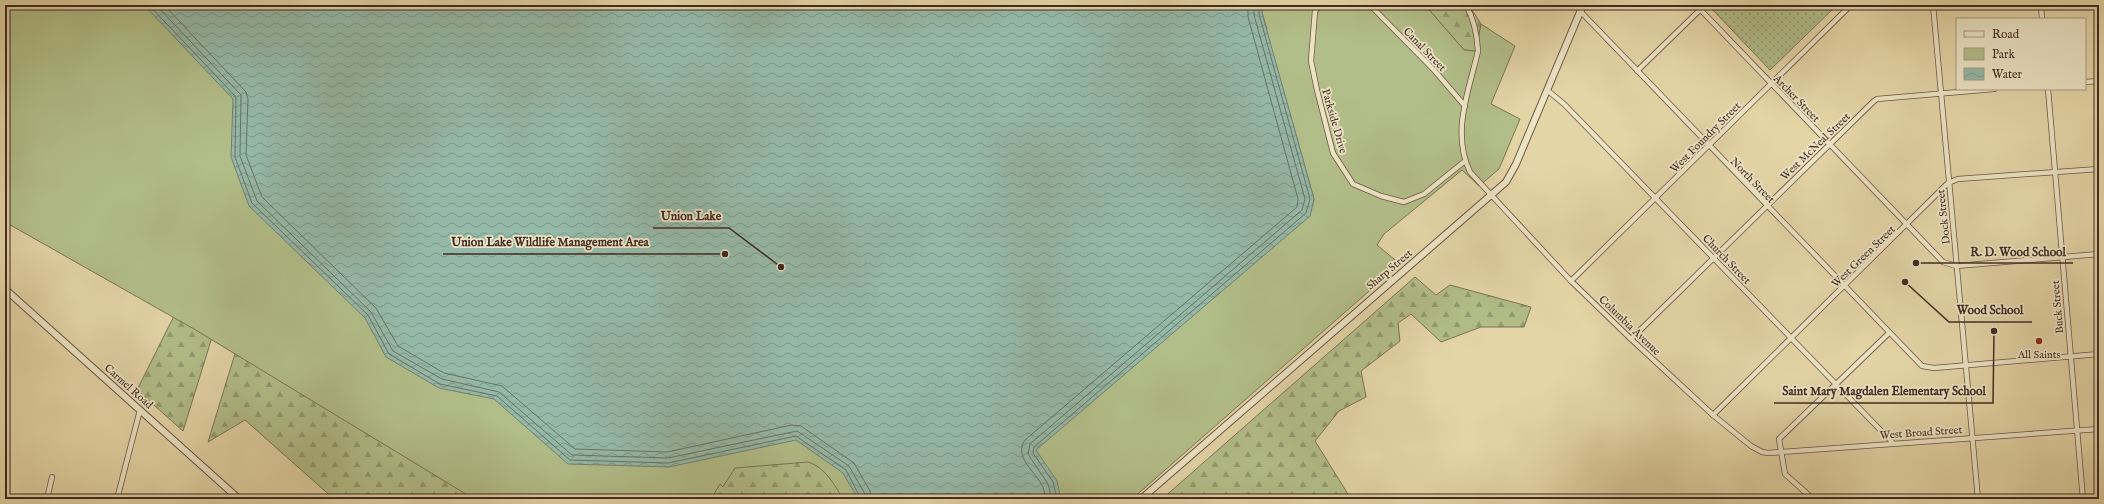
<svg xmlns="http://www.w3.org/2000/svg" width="2104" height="504" font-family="'IM FELL English',serif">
	<defs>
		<pattern id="grass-dots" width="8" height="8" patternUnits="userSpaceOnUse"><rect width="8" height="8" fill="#b2be89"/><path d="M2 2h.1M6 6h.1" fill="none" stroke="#929b70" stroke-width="1.8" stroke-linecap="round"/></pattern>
		<pattern id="forest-firs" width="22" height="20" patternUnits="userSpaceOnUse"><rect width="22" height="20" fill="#b2be89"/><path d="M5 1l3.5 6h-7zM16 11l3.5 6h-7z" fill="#929b70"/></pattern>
		<pattern id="water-waves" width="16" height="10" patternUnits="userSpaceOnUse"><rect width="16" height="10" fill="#95b9a8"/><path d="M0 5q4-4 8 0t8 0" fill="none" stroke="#7b9788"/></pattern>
	</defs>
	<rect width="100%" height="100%" fill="#e4d5a7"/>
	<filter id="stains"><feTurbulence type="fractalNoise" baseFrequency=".005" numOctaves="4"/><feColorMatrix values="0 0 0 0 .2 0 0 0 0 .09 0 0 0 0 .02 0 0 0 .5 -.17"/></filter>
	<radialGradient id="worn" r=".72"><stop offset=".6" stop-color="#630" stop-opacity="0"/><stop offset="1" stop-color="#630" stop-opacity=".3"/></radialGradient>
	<polygon fill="url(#grass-dots)" stroke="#7a7455" points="1714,5 1837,5 1770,70 1711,8"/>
	<g fill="url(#forest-firs)" stroke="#7a7455">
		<polygon points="5,5 796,440 858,499 334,499 245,420 208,442 237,347 213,334 183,431 137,390 176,312"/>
		<polygon points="1425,5 1469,5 1481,24 1476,51 1464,50"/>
		<polygon points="1415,277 1436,295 1450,285 1531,307 1524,327 1481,327 1441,342 1411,314 1398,323 1400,341 1361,371 1366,397 1339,411 1315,441 1351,499 1162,499"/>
	</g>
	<path fill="#b2be89" stroke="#7a7455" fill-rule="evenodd" d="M5,5H1262L1260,16L1267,29L1262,13L1263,5H1425L1464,50L1476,51L1481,24L1515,46L1491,104L1520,119L1499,169L1479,186L1462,170L1384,234L1377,245L1400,264L1132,499H843C834,484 825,467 808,462L735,468L723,487L720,484L711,499H474L194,329L5,222ZM1283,89L1314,199L1312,207Z"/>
	<polygon fill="url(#water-waves)" stroke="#738072" points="144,5 1263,5 1262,13 1314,199 1310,216 1036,450 1057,481 1061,499 858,499 843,473 796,440 669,467 568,464 494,399 439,388 386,357 365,318 249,206 231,157 233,99"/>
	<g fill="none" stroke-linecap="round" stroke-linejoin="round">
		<g stroke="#6b7264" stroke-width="1">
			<polyline points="149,5 236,97 235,157 252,203 368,315 389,354 440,384 497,396 570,460 668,463 796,436 846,470 861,499"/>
			<polyline points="156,5 241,95 240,156 257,201 371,312 393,351 442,379 499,392 572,455 668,458 797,431 849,466 865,494 866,499"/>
			<polyline points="164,5 246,92 248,99 246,155 262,197 376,308 398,346 444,373 502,386 575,449 667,452 792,425 801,426 854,463 870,491 872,499"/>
			<path d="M1046,499C1045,495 1044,490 1043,487C1036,472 1013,457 1025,440L1297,207L1298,199L1248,17V5"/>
			<polyline points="1052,499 1048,484 1028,454 1030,444 1302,210 1305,199 1254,15 1254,5"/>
			<polyline points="1057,499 1053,482 1033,453 1034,447 1306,213 1310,199 1259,14 1259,5"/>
		</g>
		<defs>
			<g id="minor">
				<polyline points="1321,5 1315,11 1311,61 1317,90 1333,153 1353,184 1381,196 1404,202 1424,194 1465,161"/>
				<polyline points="1370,5 1434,70 1465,106"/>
				<path d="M1466,5C1474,19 1477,34 1478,51C1469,91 1451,132 1470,172L1571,281L1631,339L1713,415L1751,446L1762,452L1768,453L2099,429"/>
				<polyline points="1696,5 1943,262 1956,266 2099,254"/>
				<polyline points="1933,5 1978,499"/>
				<polyline points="2041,5 2042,19"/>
				<polyline points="1580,11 1922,366 1934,368 2099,354"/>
				<polyline points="1637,71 1705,5"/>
				<polyline points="2085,82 2099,81"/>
				<polyline points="2048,89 2083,499"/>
				<polyline points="1547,90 1564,104 1893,443"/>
				<polyline points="1571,281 1851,5"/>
				<polyline points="1631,339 1874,101 1877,99 1994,89"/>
				<polyline points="1713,415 1948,183 1958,179 2099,169"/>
				<polyline points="47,499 52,477"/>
				<polyline points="117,499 140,410"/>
				<polyline points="1813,499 1785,474 1779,439 1889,333"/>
			</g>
			<g id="tertiary">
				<polyline points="5,289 239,499"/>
				<polyline points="1141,499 1506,182 1516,164 1583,5"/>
			</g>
		</defs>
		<use href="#minor" stroke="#6a5542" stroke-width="6"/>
		<use href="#tertiary" stroke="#6a5542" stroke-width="8"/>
		<use href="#minor" stroke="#ede4c6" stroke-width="4.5"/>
		<use href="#tertiary" stroke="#ede4c6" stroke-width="6"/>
	</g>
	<circle fill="#8f2418" stroke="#ede4c6" stroke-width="1.5" cx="2039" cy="341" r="4"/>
	<g text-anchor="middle" stroke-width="3.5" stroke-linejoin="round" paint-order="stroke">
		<g font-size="11" fill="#412a21" stroke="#ede4c6">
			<text transform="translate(1425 49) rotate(46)" y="4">Canal Street</text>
			<text transform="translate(1797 98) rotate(46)" y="4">Archer Street</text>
			<text transform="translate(1335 121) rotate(74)" y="4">Parkside Drive</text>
			<text transform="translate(1705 137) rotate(-45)" y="4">West Foundry Street</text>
			<text transform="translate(1815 146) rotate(-44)" y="4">West McNeal Street</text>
			<text transform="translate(1753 180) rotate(46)" y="4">North Street</text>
			<text transform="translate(1943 217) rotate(-96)" y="4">Dock Street</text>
			<text transform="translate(1863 256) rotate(-44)" y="4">West Green Street</text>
			<text transform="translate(1727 259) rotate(46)" y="4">Church Street</text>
			<text transform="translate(1389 269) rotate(-40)" y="4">Sharp Street</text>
			<text transform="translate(2057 307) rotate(-95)" y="4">Buck Street</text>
			<text transform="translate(1630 325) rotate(44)" y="4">Columbia Avenue</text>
			<text transform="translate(129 386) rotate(42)" y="4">Carmel Road</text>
			<text transform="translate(1921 432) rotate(-4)" y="4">West Broad Street</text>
		</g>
		<g font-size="11" fill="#412a21" stroke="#ede4c6">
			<text x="2039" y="358">All Saints</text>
		</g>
	</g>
	<path fill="none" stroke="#412a21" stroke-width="1.5" d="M781 267L729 228H653M725 254L657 254H443M1916 263L1962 263H2073M1905 282L1949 322H2032M1994 331L1993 403H1774"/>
	<g fill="#412a21" stroke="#ede4c6" stroke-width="1.5">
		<circle cx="781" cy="267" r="4"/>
		<circle cx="725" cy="254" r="4"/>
		<circle cx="1916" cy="263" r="4"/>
		<circle cx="1905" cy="282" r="4"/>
		<circle cx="1994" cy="331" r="4"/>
	</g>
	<g font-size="12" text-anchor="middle" font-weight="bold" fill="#412a21" stroke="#ede4c6" stroke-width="3.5" stroke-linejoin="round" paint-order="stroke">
		<text x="691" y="220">Union Lake</text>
		<text x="550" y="246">Union Lake Wildlife Management Area</text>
		<text x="2018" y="256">R. D. Wood School</text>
		<text x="1990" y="314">Wood School</text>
		<text x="1884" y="395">Saint Mary Magdalen Elementary School</text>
	</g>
	<rect width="2104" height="504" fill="none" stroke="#e4d5a7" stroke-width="20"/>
	<rect x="6" y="6" width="2092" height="492" fill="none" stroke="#412a21" stroke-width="2"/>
	<rect x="10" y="10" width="2084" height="484" fill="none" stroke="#412a21"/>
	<rect x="1956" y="18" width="130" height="72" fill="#ede4c6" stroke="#a89a84"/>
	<rect x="1964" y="31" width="20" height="6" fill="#ede4c6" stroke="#a89a84"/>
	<text x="1992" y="38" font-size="12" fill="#412a21">Road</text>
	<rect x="1964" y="48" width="20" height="12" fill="#b2be89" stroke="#a89a84"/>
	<text x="1992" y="58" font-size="12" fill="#412a21">Park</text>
	<rect x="1964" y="68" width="20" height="12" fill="url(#water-waves)" stroke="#a89a84"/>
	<text x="1992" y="78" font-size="12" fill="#412a21">Water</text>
	<rect width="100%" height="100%" filter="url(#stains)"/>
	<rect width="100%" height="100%" fill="url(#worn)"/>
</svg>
